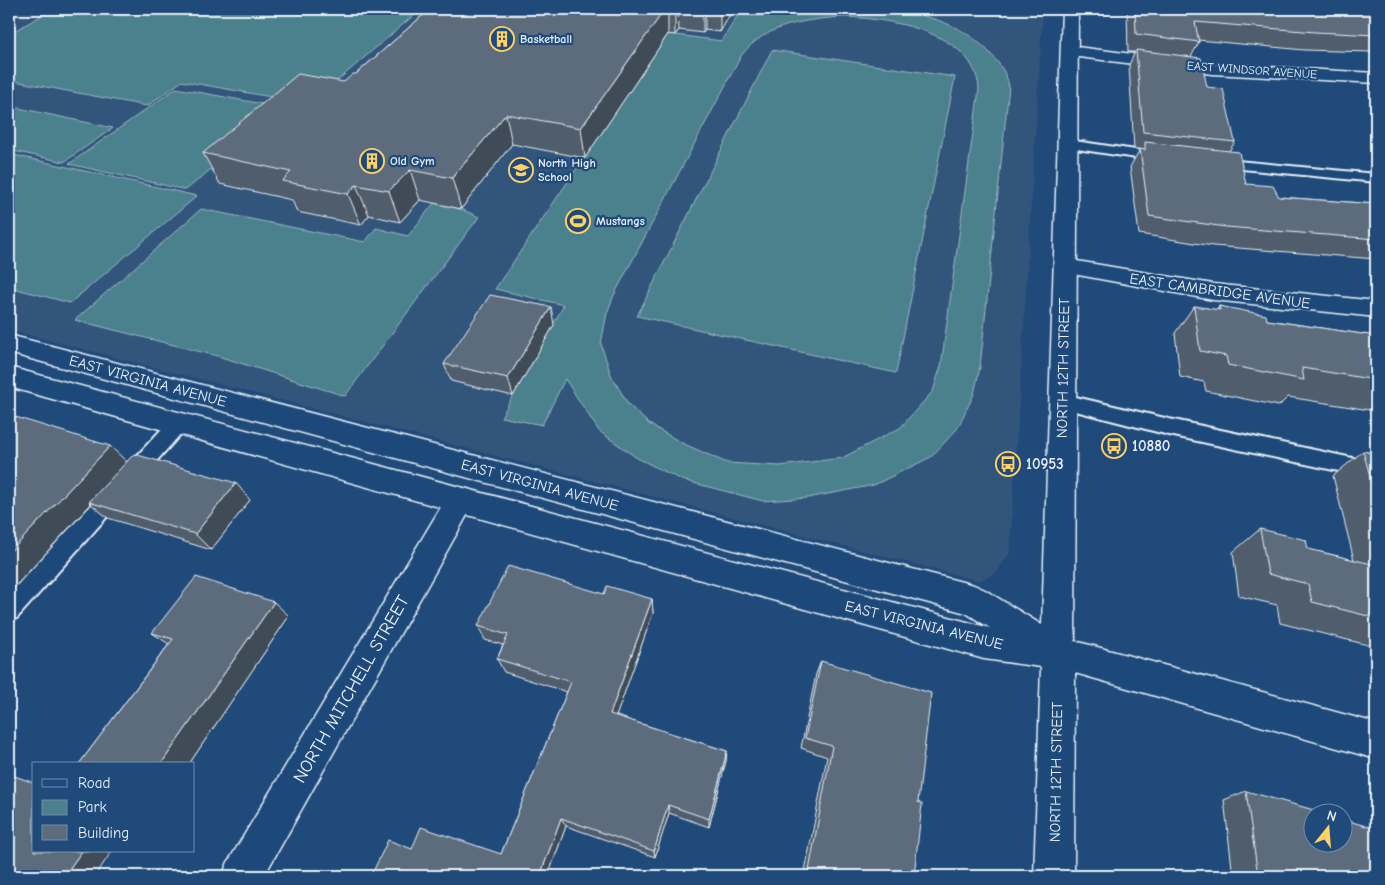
<svg xmlns="http://www.w3.org/2000/svg" width="1385" height="885" font-family="'Comic Neue',sans-serif">
	<rect width="100%" height="100%" fill="#1f4a7a"/>
	<filter id="ink" filterUnits="userSpaceOnUse"><feTurbulence type="fractalNoise" baseFrequency=".02" numOctaves="2"/><feDisplacementMap in="SourceGraphic" scale="10" xChannelSelector="R" yChannelSelector="G"/><feConvolveMatrix kernelMatrix="1 2 1 2 8 2 1 2 1" color-interpolation-filters="sRGB"/></filter>
	<g filter="url(#ink)">
		<polygon fill="#32547b" points="11,9 1043,9 1010,553 996,573 979,581 9,330 9,10"/>
		<g fill="#4b808d" stroke="#9ab8c2" fill-rule="evenodd">
			<polygon points="53,9 421,9 310,104 182,81 147,106 9,80 9,34"/>
			<path d="M791,9C856,9 938,0 988,51C998,62 1006,71 1009,86L980,367L974,394L957,429L931,457L874,485L808,498L763,501L682,480L637,458L599,431L565,379L542,425L501,417L564,305L495,289L668,34L722,41L739,13L758,16ZM842,17C887,18 975,31 979,89L941,366L933,391L900,428L842,458L780,466L727,463L682,443L649,424L628,404L611,375L601,344L607,313L614,295L741,56C765,24 805,20 842,17Z"/>
			<polygon points="772,50 955,77 896,373 637,316"/>
			<polygon points="176,88 284,108 186,190 69,164"/>
			<polygon points="9,106 113,128 64,162 9,150"/>
			<polygon points="9,154 197,196 70,303 9,287"/>
			<polygon points="434,203 461,209 479,217 345,396 221,357 75,320 201,209 365,242 376,228 408,236"/>
		</g>
		<g fill="none" stroke-linecap="round" stroke-linejoin="round">
			<defs>
				<g id="service">
					<polygon points="1068,140 1163,154 1170,158 1163,162 1063,147 1061,144 1063,141"/>
					<polygon points="1216,159 1376,174 1376,182 1211,166 1209,163 1211,160"/>
					<polygon points="1063,394 1169,419 1376,463 1376,479 1169,435 1056,406 1053,401 1056,396"/>
					<polygon points="178,416 185,419 188,424 185,429 17,618 9,621 9,594 171,419"/>
				</g>
				<g id="minor">
					<polygon points="1069,46 1212,64 1376,73 1376,83 1212,74 1063,55 1061,51 1063,47"/>
					<polygon points="1065,259 1213,284 1376,301 1376,317 1213,300 1057,271 1054,266 1057,261"/>
					<polygon points="460,489 470,492 475,501 470,510 264,876 222,876 228,862 450,492"/>
				</g>
				<polygon id="tertiary" points="1062,9 1078,9 1075,641 1376,723 1376,759 1075,673 1074,876 1034,876 1041,667 984,659 9,387 9,367 990,628 966,613 9,353 9,335 974,585 985,590 1042,625"/>
			</defs>
			<use href="#service" stroke="#e8f1f8" stroke-width="4"/>
			<use href="#minor" stroke="#e8f1f8" stroke-width="3"/>
			<use href="#tertiary" stroke="#e8f1f8" stroke-width="3"/>
			<use href="#service" fill="#1f4a7a" fill-rule="evenodd"/>
			<use href="#minor" fill="#1f4a7a" fill-rule="evenodd"/>
			<use href="#tertiary" fill="#1f4a7a" fill-rule="evenodd"/>
		</g>
		<g fill="#505d6c" stroke="#e8f1f8">
			<polygon points="430,9 733,9 720,32 705,30 703,33 679,30 675,35 668,34 585,158 512,144 461,209 420,200 400,222 369,215 361,225 297,212 292,200 220,184 203,153 344,82 356,74"/>
			<polygon points="1123,9 1376,9 1376,59 1370,52 1304,50 1198,40 1199,42 1191,57 1235,142 1229,151 1246,184 1279,197 1376,204 1376,259 1213,246 1139,234 1130,167 1140,149 1134,149 1129,65 1135,52 1128,52 1127,10"/>
			<polygon points="1194,306 1217,310 1219,306 1267,320 1376,336 1376,411 1288,397 1279,406 1206,391 1204,382 1180,377 1175,333"/>
			<polygon points="554,325 513,396 451,381 444,364"/>
			<polygon points="1363,451 1376,454 1376,647 1280,623 1277,605 1239,596 1233,552 1260,529 1308,549 1354,560 1333,476"/>
			<polygon points="126,461 250,500 211,550 108,518 91,504 9,593"/>
			<polygon points="604,594 652,599 653,613 616,716 727,751 726,761 709,827 669,813 655,857 566,826 548,876 371,876 412,849 501,854 567,692 504,672 497,659 503,645 485,640 478,626"/>
			<polygon points="289,616 189,764 79,764 169,644 152,633"/>
			<polygon points="821,661 918,802 914,876 804,876 827,757 801,748 816,674"/>
			<polygon points="1246,791 1376,876 1233,876 1224,800"/>
		</g>
		<g fill="#414c58" stroke="#e8f1f8">
			<polygon points="665,9 668,9 668,34 585,158 581,128"/>
			<polygon points="675,9 678,9 679,30 675,35"/>
			<polygon points="703,9 705,9 705,30 703,33"/>
			<polygon points="720,9 733,9 720,32"/>
			<polygon points="506,114 512,144 461,209 452,178"/>
			<polygon points="410,170 420,200 400,222 389,191"/>
			<polygon points="356,185 369,215 361,225 348,194"/>
			<polygon points="551,307 554,325 513,396 508,378"/>
			<polygon points="110,446 128,463 89,502 91,504 9,593 9,553"/>
			<polygon points="236,483 250,500 211,550 195,534"/>
			<polygon points="652,599 653,613 613,725 610,714"/>
			<polygon points="274,602 289,616 189,764 161,764"/>
			<polygon points="727,751 726,761 709,827 709,819"/>
			<polygon points="668,805 669,813 655,857 654,851"/>
			<polygon points="561,818 566,826 548,876 540,876"/>
			<polygon points="82,851 112,851 95,876 64,876"/>
		</g>
		<g fill="#5d6c7d" stroke="#e8f1f8">
			<polygon points="430,9 665,9 581,128 506,114 452,178 410,170 389,191 356,185 348,194 282,181 291,172 203,153 298,74 344,82 353,74 356,74"/>
			<polygon points="1135,9 1376,9 1376,35 1315,32 1195,22 1199,42 1136,34"/>
			<polygon points="1136,50 1201,58 1207,87 1223,89 1235,142 1143,132"/>
			<polygon points="1145,142 1239,152 1246,184 1273,186 1279,197 1376,204 1376,239 1226,227 1149,216 1140,149 1145,150"/>
			<polygon points="490,295 551,307 508,378 444,364"/>
			<polygon points="1194,306 1220,310 1219,306 1266,315 1267,320 1376,336 1376,380 1302,368 1304,380 1228,365 1226,356 1200,351"/>
			<polygon points="9,415 110,446 9,553"/>
			<polygon points="1363,451 1376,454 1376,498"/>
			<polygon points="134,454 236,483 195,534 89,502"/>
			<polygon points="1260,529 1306,540 1308,549 1376,565 1376,618 1312,602 1308,584 1268,574"/>
			<polygon points="508,566 604,594 607,586 652,599 610,714 727,751 709,819 668,805 654,851 561,818 540,876 371,876 388,840 412,849 421,827 501,854 571,682 497,659 508,635 478,626"/>
			<polygon points="196,577 274,602 161,764 79,764 173,639 152,633"/>
			<polygon points="821,661 931,693 918,802 922,804 914,876 808,876 832,746 805,738"/>
			<polygon points="9,774 34,783 34,851 82,851 64,876 9,876"/>
			<polygon points="1246,791 1321,812 1312,812 1312,842 1342,842 1342,819 1376,829 1376,876 1258,876"/>
		</g>
	</g>
	<defs>
		<symbol id="building-ring" viewBox="-11 -11 22 22"><circle r="9.5" fill="#1f4a7a" stroke="#ffd166" stroke-width="1.5"/><path d="M-4-6H4V6H1V3H-1V6H-4ZM-2.5-4.3h1.7v1.8h-1.7ZM.8-4.3h1.7v1.8H.8ZM-2.5-1h1.7V.8h-1.7ZM.8-1h1.7V.8H.8Z" fill="#ffd166"/></symbol>
		<symbol id="school-ring" viewBox="-11 -11 22 22"><circle r="9.5" fill="#1f4a7a" stroke="#ffd166" stroke-width="1.5"/><path d="M0-5L7-2L0 1L-7-2ZM-4 1L0 2.5L4 1V4Q0 6-4 4Z" fill="#ffd166"/></symbol>
		<symbol id="stadium-ring" viewBox="-11 -11 22 22"><circle r="9.5" fill="#1f4a7a" stroke="#ffd166" stroke-width="1.5"/><path d="M0-5a6.5 5 0 1 0 0 10a6.5 5 0 1 0 0-10ZM-3.5-1.8h7v3.6h-7Z" fill="#ffd166"/></symbol>
		<symbol id="bus-ring" viewBox="-11 -11 22 22"><circle r="9.5" fill="#1f4a7a" stroke="#ffd166" stroke-width="1.5"/><path d="M-5-6H5V4H4V6H2V4H-2V6H-4V4H-5ZM-3.5-4V0h7V-4ZM-3.5 1.2v1.5H-2V1.2ZM2 1.2v1.5H3.5V1.2Z" fill="#ffd166"/></symbol>
	</defs>
	<g fill-rule="evenodd">
		<use href="#building-ring" x="488" y="25" width="28" height="28"/>
		<use href="#building-ring" x="358" y="147" width="28" height="28"/>
		<use href="#school-ring" x="507" y="156" width="28" height="28"/>
		<use href="#stadium-ring" x="564" y="207" width="28" height="28"/>
		<use href="#bus-ring" x="1100" y="432" width="28" height="28"/>
		<use href="#bus-ring" x="994" y="450" width="28" height="28"/>
	</g>
	<g text-anchor="middle" stroke-width="4.5" stroke-linejoin="round" paint-order="stroke">
		<g font-size="12" font-weight="bold" fill="#e8f1f8" stroke="#1f4a7a" text-anchor="start">
			<text x="520" y="43">Basketball</text>
			<text x="390" y="165">Old Gym</text>
			<text x="538" y="167">North High<tspan x="538" dy="14">School</tspan></text>
			<text x="596" y="225">Mustangs</text>
		</g>
		<g font-size="12" fill="#e8f1f8" stroke="#1f4a7a">
			<text transform="translate(1252 70) rotate(4)" y="4">EAST WINDSOR AVENUE</text>
		</g>
		<g font-size="15" fill="#e8f1f8" stroke="#1f4a7a">
			<text transform="translate(1220 291) rotate(8)" y="5">EAST CAMBRIDGE AVENUE</text>
			<text transform="translate(1063 368) rotate(-89)" y="5">NORTH 12TH STREET</text>
			<text transform="translate(148 381) rotate(15)" y="5">EAST VIRGINIA AVENUE</text>
			<text transform="translate(540 485) rotate(15)" y="5">EAST VIRGINIA AVENUE</text>
			<text transform="translate(924 625) rotate(14)" y="5">EAST VIRGINIA AVENUE</text>
			<text transform="translate(1056 772) rotate(-89)" y="5">NORTH 12TH STREET</text>
		</g>
		<g font-size="15" font-weight="bold" fill="#e8f1f8" stroke="#1f4a7a" text-anchor="start">
			<text x="1132" y="451">10880</text>
			<text x="1026" y="469">10953</text>
		</g>
		<g font-size="18" fill="#e8f1f8" stroke="#1f4a7a">
			<text transform="translate(351 689) rotate(-60)" y="6">NORTH MITCHELL STREET</text>
		</g>
	</g>
	<rect width="1385" height="885" fill="none" stroke="#1f4a7a" stroke-width="30"/>
	<rect x="15" y="15" width="1355" height="855" fill="none" stroke="#e8f1f8" stroke-width="2" filter="url(#ink)"/>
	<rect x="32" y="762" width="162" height="90" fill="#1f4a7a" stroke="#6f8dac"/>
	<rect x="42" y="779" width="25" height="8" fill="#1f4a7a" stroke="#6f8dac"/>
	<text x="78" y="788" font-size="15" fill="#e8f1f8">Road</text>
	<rect x="42" y="800" width="25" height="15" fill="#4b808d" stroke="#6f8dac"/>
	<text x="78" y="812" font-size="15" fill="#e8f1f8">Park</text>
	<rect x="42" y="825" width="25" height="15" fill="#5d6c7d" stroke="#6f8dac"/>
	<text x="78" y="838" font-size="15" fill="#e8f1f8">Building</text>
	<g transform="translate(1328 828) rotate(17)"><circle r="24" fill="#1f4a7a" stroke="#6f8dac"/>
	<path d="M0-4L9 19L0 12L-9 19Z" fill="#ffd166"/>
	<text y="-8" font-size="14" font-weight="bold" text-anchor="middle" fill="#e8f1f8">N</text>
	</g>
</svg>
